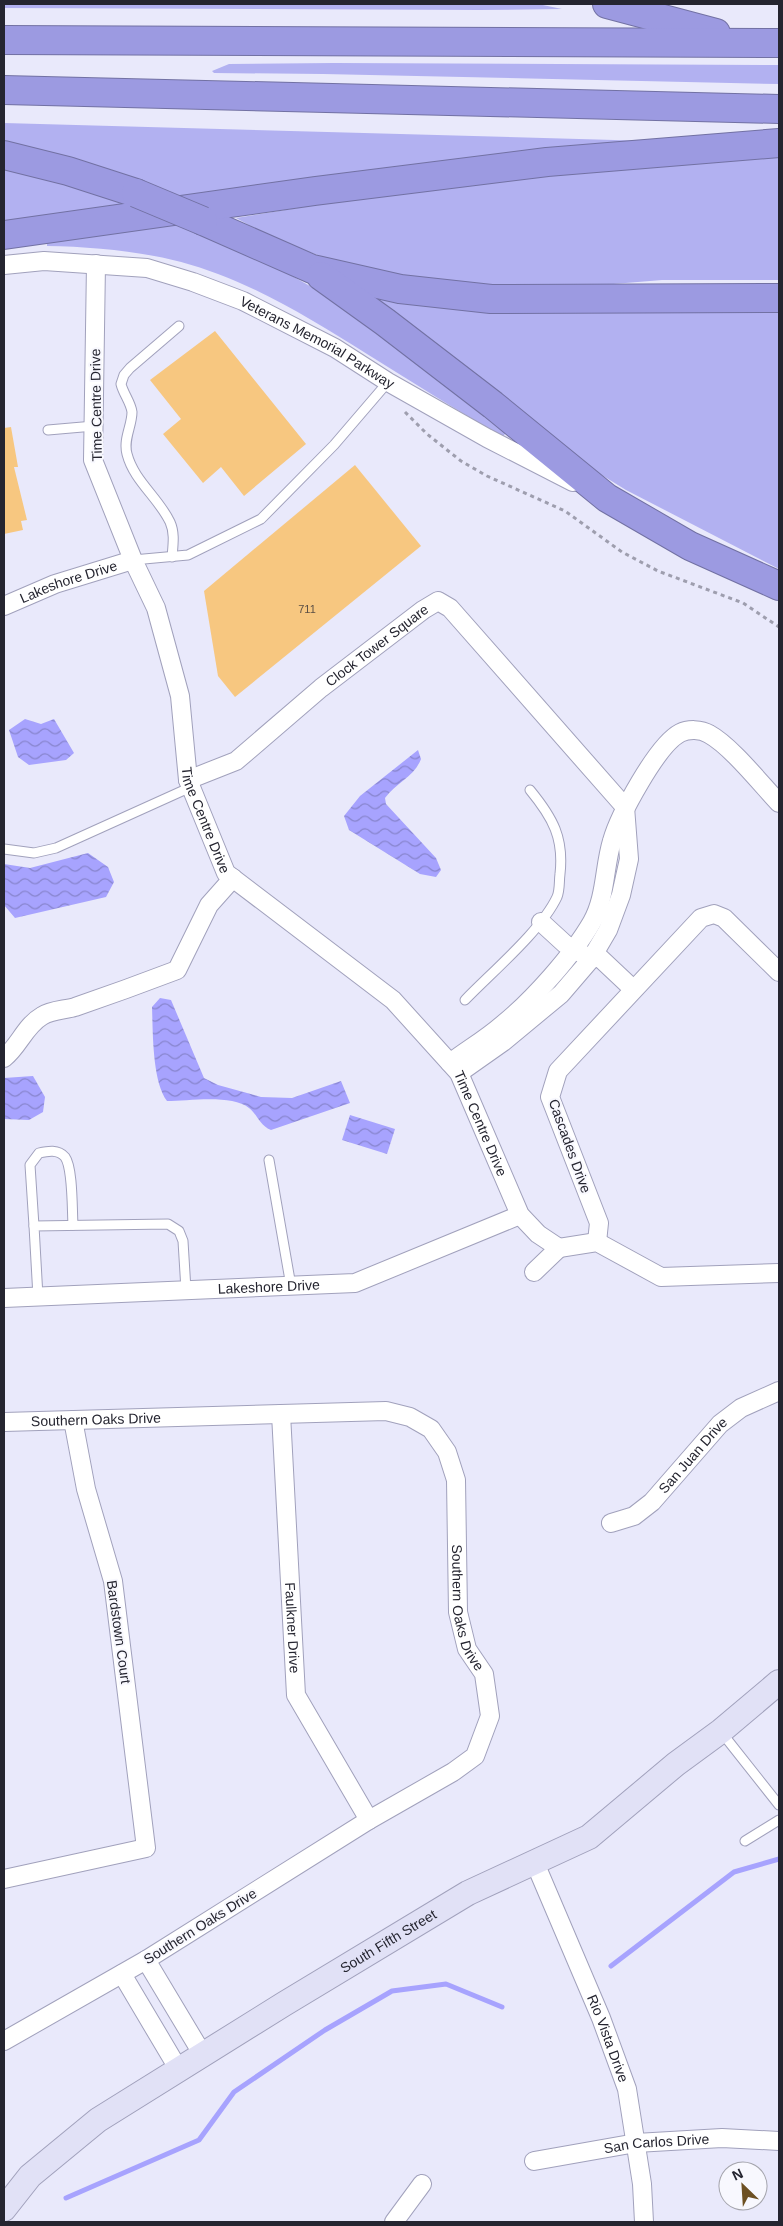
<svg xmlns="http://www.w3.org/2000/svg" width="783" height="2226" font-family="Arial,sans-serif">
	<defs>
		<pattern id="water-waves" width="16" height="10" patternUnits="userSpaceOnUse" patternTransform="scale(1.25)"><rect width="16" height="10" fill="#a7a3fe"/><path d="M0 5q4-4 8 0t8 0" fill="none" stroke="#8885ce"/></pattern>
	</defs>
	<rect width="100%" height="100%" fill="#e9e9fb"/>
	<g fill="#b2b1f1">
		<polygon points="4,4 538,4 562,9 479,10 4,8"/>
		<polygon points="334,63 779,65 779,84 323,74 214,73 212,71 229,64"/>
		<polygon points="4,123 650,141 533,150 177,197 4,145"/>
		<polygon points="779,156 779,280 662,280 577,287 483,288 413,279 340,263 298,248 263,233 236,218 390,193 547,172"/>
		<polygon points="4,163 134,202 4,224"/>
		<path d="M180,221C243,250 307,280 363,320C413,355 459,395 506,433L502,437C457,410 412,382 367,354C319,324 271,294 218,274C164,253 104,247 47,246V240Z"/>
		<polygon points="358,292 671,311 779,312 779,569 626,490 558,448"/>
	</g>
	<g fill="url(#water-waves)">
		<polygon points="25,719 41,724 54,719 74,753 66,760 29,765 18,757 9,730"/>
		<path d="M418,750L421,759C415,776 396,783 385,798L386,804L436,858L441,870L436,877L420,874L349,830L344,816L360,796Z"/>
		<polygon points="88,853 108,867 114,882 106,897 15,918 4,905 4,864 30,868"/>
		<path d="M160,998L171,1000L204,1078L218,1085L261,1097L292,1098L341,1081L350,1103L271,1130C259,1125 258,1115 249,1108C232,1094 189,1101 167,1101C152,1081 153,1032 152,1007Z"/>
		<polygon points="33,1076 45,1097 43,1112 29,1120 4,1119 4,1078"/>
		<polygon points="350,1115 395,1129 387,1154 342,1140"/>
	</g>
	<g fill="none" stroke-linecap="round" stroke-linejoin="round">
		<g stroke="#a7a3fe" stroke-width="5">
			<polyline points="611,1966 734,1872 779,1859"/>
			<polyline points="66,2198 199,2140 234,2092 325,2030 392,1991 446,1984 502,2007"/>
		</g>
	</g>
	<g fill="#f7c780">
		<polygon points="215,331 306,444 244,496 221,467 203,483 163,434 181,419 150,380"/>
		<polygon points="11,427 18,467 14,467 27,520 21,521 23,530 4,534 4,428"/>
		<polygon points="355,465 421,546 235,697 218,676 204,591"/>
	</g>
	<g fill="none" stroke-linecap="round" stroke-linejoin="round">
		<defs>
			<g id="lane">
				<polyline points="48,430 94,426"/>
				<path d="M172,557C173,545 175,533 170,522C158,497 134,481 127,454C123,439 132,426 132,412C131,403 123,393 121,384L124,375L130,368L179,326"/>
				<polyline points="133,560 188,555 261,519 334,445 388,382"/>
				<polyline points="4,849 34,853 56,848 191,787"/>
				<path d="M465,1000C492,972 541,931 557,897C560,890 559,881 560,874C564,838 553,818 530,790"/>
				<polyline points="269,1160 291,1286"/>
				<path d="M34,1226L30,1165L39,1153C48,1151 58,1149 65,1157C73,1168 72,1210 73,1225"/>
				<polyline points="38,1297 34,1226 168,1224 179,1231 183,1241 186,1290"/>
				<polyline points="722,1733 779,1805"/>
				<polyline points="745,1841 779,1820"/>
			</g>
			<g id="street">
				<path id="s1" d="M96,264L93,460L133,560L156,608L180,696L188,780L226,873L393,1000L459,1073L520,1215L538,1234L559,1248"/>
				<path id="s2" d="M4,265L44,261L147,268L193,282L243,301L335,348L388,382L487,438L573,482"/>
				<path id="s3" d="M4,606L55,584L133,560"/>
				<path id="s4" d="M188,780L236,761L321,688L423,610L438,601L450,608L625,807L629,859L621,895L608,930L591,959L561,994L503,1042L459,1073"/>
				<polyline points="541,922 565,944 591,959 599,957 633,989"/>
				<path d="M4,1058C19,1046 25,1026 42,1016C51,1010 65,1010 75,1007C110,995 143,983 177,970L209,905L233,878"/>
				<path d="M450,1063C467,1050 486,1039 502,1025C532,1001 573,955 592,922C606,897 604,867 612,841C619,816 657,745 680,733C688,729 701,729 709,734C731,746 761,784 779,803"/>
				<polyline points="597,1242 599,1223 550,1097 558,1071 701,918 714,914 724,918 779,972"/>
				<polyline points="559,1248 597,1242 661,1277 779,1273"/>
				<polyline points="534,1272 559,1248"/>
				<path id="s5" d="M4,1298L355,1283L520,1215"/>
				<path id="s6" d="M281,1414L296,1695L369,1820"/>
				<path id="s7" d="M4,1422L386,1411L410,1417L431,1429L447,1452L456,1480L458,1612L467,1649L484,1674L490,1716L475,1756L453,1772L369,1820L146,1960L4,2041"/>
				<path id="s8" d="M611,1523L634,1516L652,1502L720,1424L741,1408L779,1391"/>
				<path id="s9" d="M535,1863L601,2018L627,2089L642,2184L644,2222"/>
				<polyline points="4,1879 146,1848 113,1581 86,1489 73,1420"/>
				<polyline points="146,1960 203,2055"/>
				<polyline points="122,1974 179,2070"/>
				<path id="s10" d="M534,2161L636,2143L722,2138L779,2141"/>
				<polyline points="394,2222 422,2184"/>
			</g>
			<g id="secondary">
				<path id="s11" d="M4,2209L30,2176L98,2120L284,2004L468,1893L589,1837L676,1764L721,1731L779,1682"/>
			</g>
			<g id="highway">
				<polyline points="607,4 716,33"/>
				<polyline points="4,40 779,43"/>
				<polyline points="4,90 779,109"/>
				<polyline points="4,155 68,171 136,193"/>
				<polyline points="203,221 312,269 400,289 491,299 779,298"/>
				<polyline points="4,235 315,191 547,162 779,143"/>
				<polyline points="321,276 385,322 493,405 607,498 690,546 779,586"/>
			</g>
		</defs>
		<use href="#lane" stroke="#a1a1bc" stroke-width="11"/>
		<use href="#street" stroke="#a1a1bc" stroke-width="20"/>
		<use href="#secondary" stroke="#a1a1bc" stroke-width="26"/>
		<use href="#highway" stroke="#7271a3" stroke-width="30"/>
		<polyline stroke="#9e9eae" stroke-width="3" stroke-dasharray="4 4" stroke-linecap="butt" points="405,412 427,434 461,461 487,476 565,511 622,552 658,571 743,603 779,627"/>
		<use href="#lane" stroke="#fff" stroke-width="9"/>
		<use href="#street" stroke="#fff" stroke-width="18"/>
		<use href="#secondary" stroke="#e1e1f6" stroke-width="24"/>
		<use href="#highway" stroke="#9c9ae1" stroke-width="28"/>
		<defs>
			<polyline id="highway-bridge" points="136,193 203,221"/>
		</defs>
		<use href="#highway-bridge" stroke="#7271a3" stroke-width="30" stroke-linecap="butt"/>
		<use href="#highway-bridge" stroke="#9c9ae1" stroke-width="28"/>
	</g>
	<g text-anchor="middle" stroke-width="4" stroke-linejoin="round" paint-order="stroke">
		<g font-size="11" fill="#5a4e44">
			<text x="307" y="613">711</text>
		</g>
		<g font-size="14" fill="#252530" stroke="#f8f8fe">
			<text dy="5" stroke="none"><textPath href="#s2" startOffset="330">Veterans Memorial Parkway</textPath></text>
			<text transform="translate(96 405) rotate(-91)" y="5">Time Centre Drive</text>
			<text dy="5" stroke="none"><textPath href="#s3" startOffset="69">Lakeshore Drive</textPath></text>
			<text dy="5" stroke="none"><textPath href="#s4" startOffset="234">Clock Tower Square</textPath></text>
			<text dy="5" stroke="none"><textPath href="#s1" startOffset="576">Time Centre Drive</textPath></text>
			<text dy="5" stroke="none"><textPath href="#s1" startOffset="996">Time Centre Drive</textPath></text>
			<text transform="translate(570 1146) rotate(70)" y="5">Cascades Drive</text>
			<text dy="5" stroke="none"><textPath href="#s5" startOffset="265">Lakeshore Drive</textPath></text>
			<text dy="5" stroke="none"><textPath href="#s7" startOffset="92">Southern Oaks Drive</textPath></text>
			<text dy="5" stroke="none"><textPath href="#s8" startOffset="109">San Juan Drive</textPath></text>
			<text dy="5" stroke="none"><textPath href="#s7" startOffset="618">Southern Oaks Drive</textPath></text>
			<text dy="5" stroke="none"><textPath href="#s6" startOffset="214">Faulkner Drive</textPath></text>
			<text transform="translate(119 1632) rotate(82)" y="5">Bardstown Court</text>
			<text transform="translate(200 1926) rotate(-32)" y="5">Southern Oaks Drive</text>
			<text dy="5" stroke="none"><textPath href="#s11" startOffset="471">South Fifth Street</textPath></text>
			<text dy="5" stroke="none"><textPath href="#s9" startOffset="190">Rio Vista Drive</textPath></text>
			<text dy="5" stroke="none"><textPath href="#s10" startOffset="124">San Carlos Drive</textPath></text>
		</g>
	</g>
	<rect width="783" height="2226" fill="none" stroke="#252530" stroke-width="10"/>
	<g transform="translate(743 2186) rotate(335)"><circle r="24" fill="#f8f8fe" stroke="#a4a4ac"/>
	<path d="M0-4L9 19L0 12L-9 19Z" fill="#6d5023"/>
	<text y="-8" font-size="14" font-weight="bold" text-anchor="middle" fill="#252530">N</text>
	</g>
</svg>
